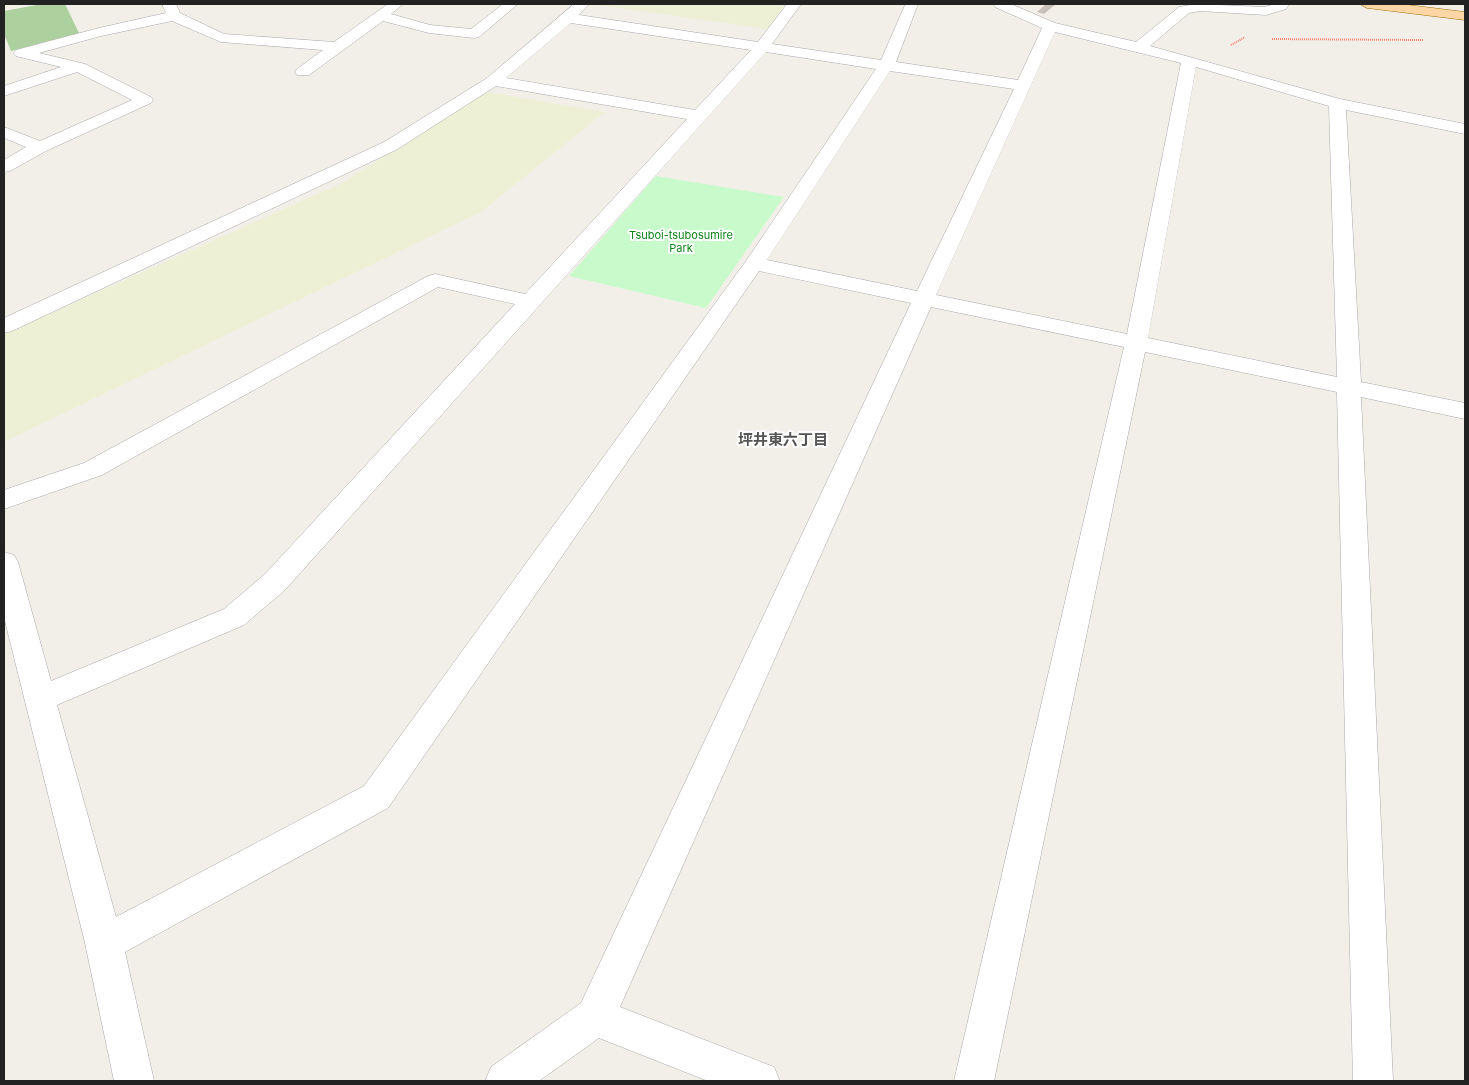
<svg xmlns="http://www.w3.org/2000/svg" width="1469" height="1085" font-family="Inter,'Noto Sans JP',sans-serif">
	<rect width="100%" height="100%" fill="#f2efe9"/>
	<g fill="#eef0d5">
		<polygon points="591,4 786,4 767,29"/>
		<polygon points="487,92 605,112 481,212 4,442 4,334 342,183"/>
	</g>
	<polygon fill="#add19e" points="42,4 65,4 79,33 11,51 4,34 4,11"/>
	<polygon fill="#c8facc" points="656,176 784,197 706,308 569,276"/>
	<polygon fill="#c7bfb8" points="1046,4 1056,4 1044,14 1037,12"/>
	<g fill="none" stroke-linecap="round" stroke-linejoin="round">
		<defs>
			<g id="minor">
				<polygon points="162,4 176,4 180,13 224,34 334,42 388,4 402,5 391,14 430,25 471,29 503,4 518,4 479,37 474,38 429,33 383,21 309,75 297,75 295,72 297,69 323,50 221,42 172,21 101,36 39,53 85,64 151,97 153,100 151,103 46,151 10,171 4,172 4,160 26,147 4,138 4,127 40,141 132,100 77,72 4,96 4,86 61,67 16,56 13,53 16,50 99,28 166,13"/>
				<path d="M574,4H589L579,15L758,42L787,4H801L772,44L881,60L905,5L918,4L896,62L1018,80L1042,28L995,7L993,4H1011L1055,23L1136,42L1179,7L1195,4L1265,7L1274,4H1289L1286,9L1266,15L1200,11L1189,13L1150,46L1340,99L1465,124V134L1346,110L1361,382L1465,403V419L1361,397L1393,1081H1353L1337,392L1145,352L994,1081H954L1124,347L931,307L620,1007L774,1067L780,1081H708L599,1038L539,1081H485L491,1067L581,1003L911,303L759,271L388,808L125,952L154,1081H114L85,943L4,617V552L14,555L18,562L51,681L224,609L265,574L515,304L438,287L102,475L4,509V490L84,463L428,276L435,274L525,294L687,119L496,86L396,150L12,331L4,333V318L384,142L487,78ZM571,23L751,50L695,110L506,78ZM1055,32L1181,63L1127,334L936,295ZM766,52L876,69L746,261L364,786L116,917L57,705L244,625L285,590ZM1196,67L1329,106L1337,377L1148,338ZM890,71L1014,89L917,291L767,260Z"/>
			</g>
			<polygon id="major" points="1360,4 1400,4 1465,12 1465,20 1367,8"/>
		</defs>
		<use href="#minor" stroke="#a9a9a9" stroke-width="1"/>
		<use href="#major" stroke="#a06b00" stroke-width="1"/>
		<g stroke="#fa8072" stroke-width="2" stroke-dasharray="1 1" stroke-linecap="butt">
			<polyline points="1272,39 1423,40"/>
			<polyline points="1231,45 1245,37"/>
		</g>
		<use href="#minor" fill="#fff" fill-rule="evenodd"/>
		<use href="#major" fill="#fcd6a4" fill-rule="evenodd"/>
	</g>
	<g text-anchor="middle" stroke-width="4" stroke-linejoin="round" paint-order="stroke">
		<g font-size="11" fill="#0c8416" stroke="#fff">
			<text x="681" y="239">Tsuboi-tsubosumire<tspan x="681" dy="13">Park</tspan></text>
		</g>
		<g font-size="15" font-weight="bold" fill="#555" stroke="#fff">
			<text x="783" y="445">坪井東六丁目</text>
		</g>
	</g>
	<rect width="1469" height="1085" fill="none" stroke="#222222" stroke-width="10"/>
</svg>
